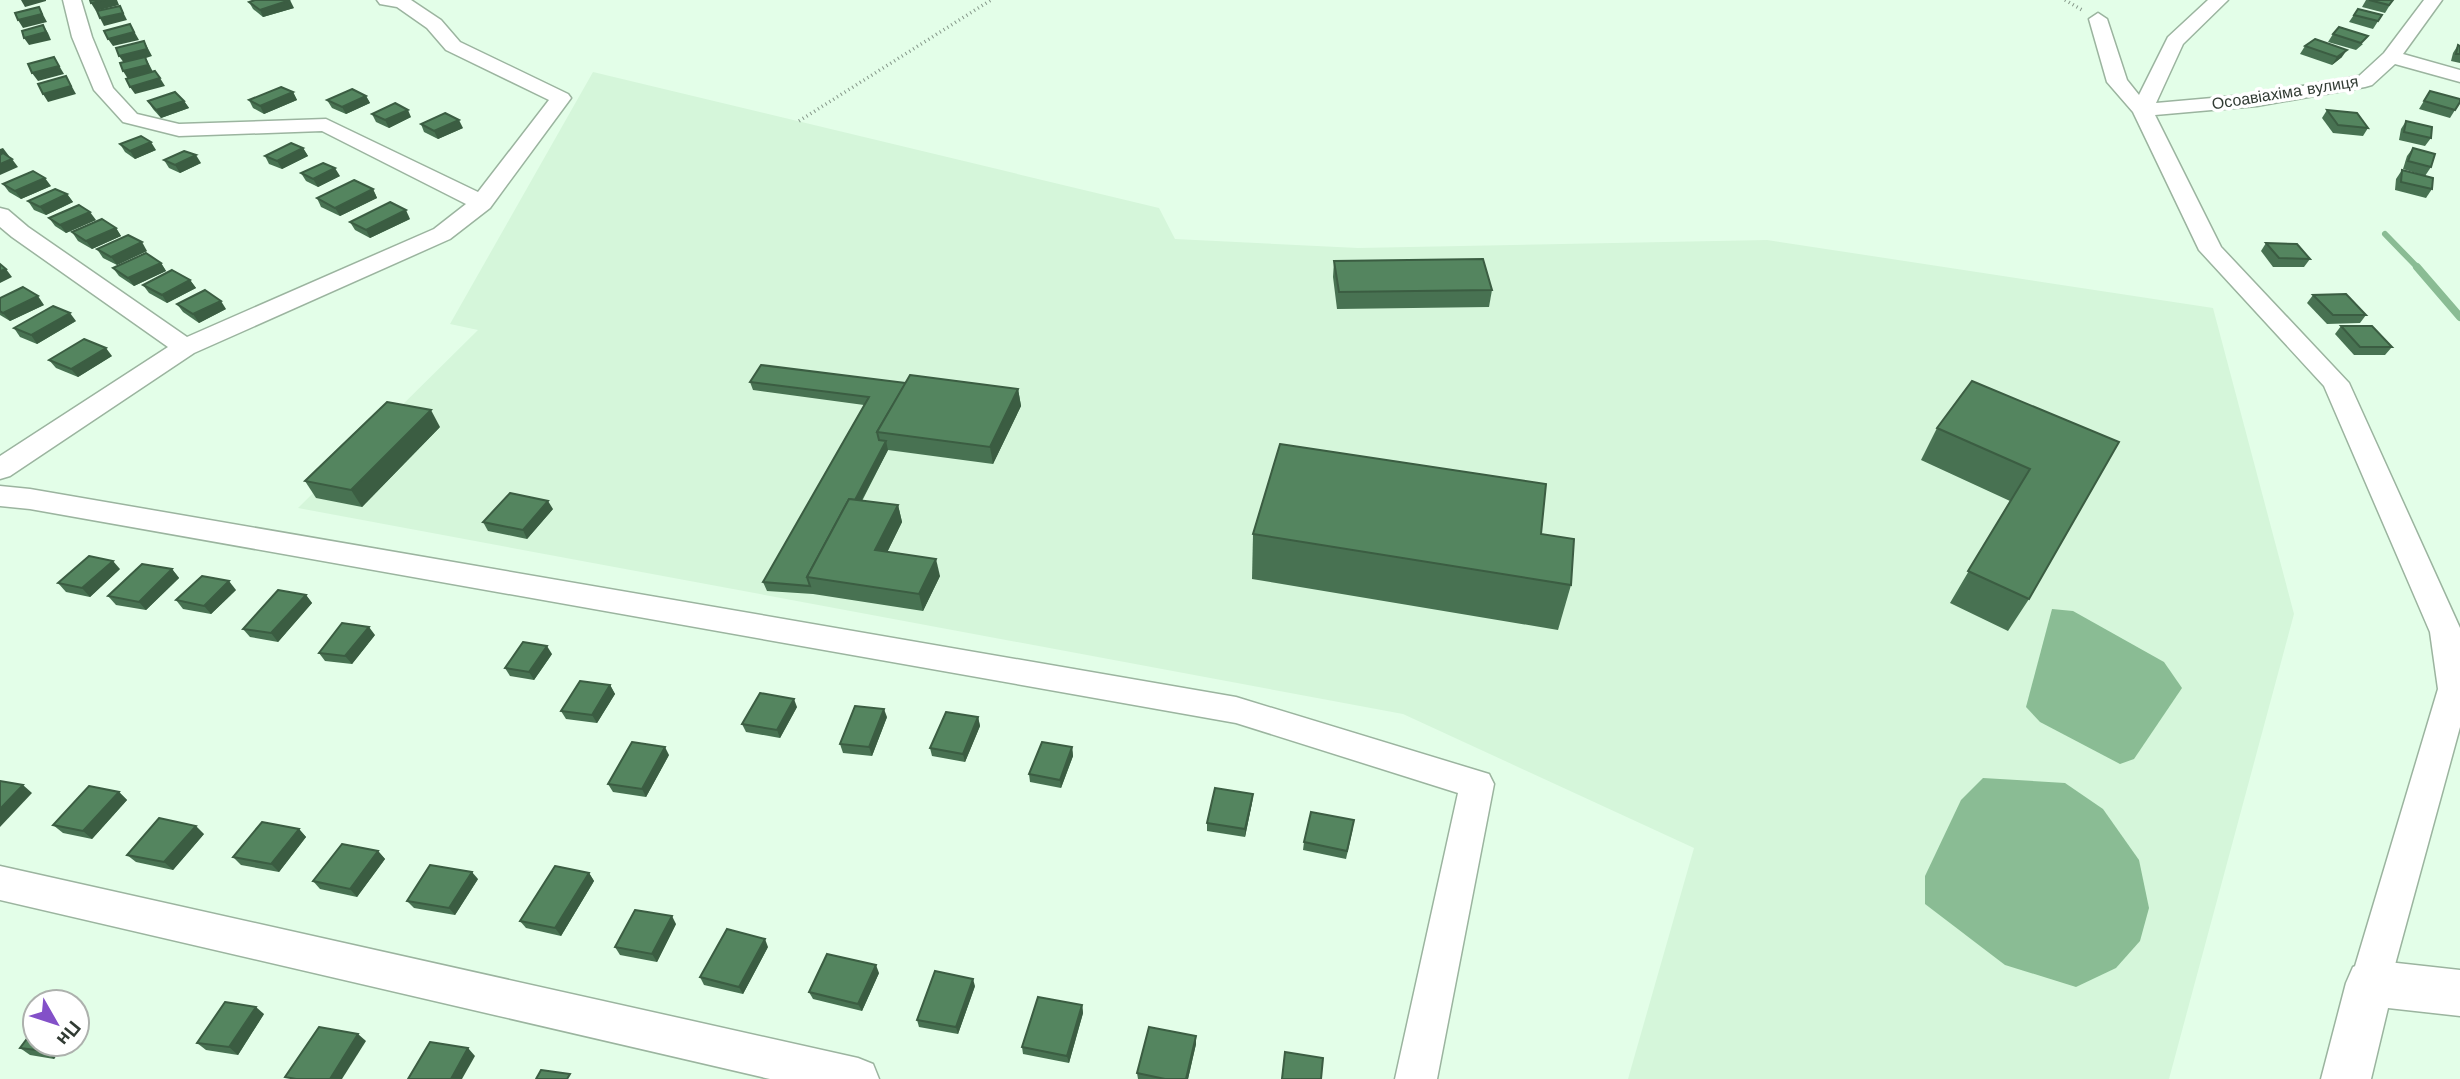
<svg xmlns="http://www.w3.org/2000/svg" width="2460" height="1079" font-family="'Work Sans',sans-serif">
	<rect width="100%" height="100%" fill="#e3fee8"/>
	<polygon fill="#d5f6da" points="593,72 1159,208 1175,239 1358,248 1767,240 2213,308 2294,614 2169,1079 1628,1079 1694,848 1403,714 298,508 478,330 450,324"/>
	<g fill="#8abc94">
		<polygon points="2052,609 2073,611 2164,662 2182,688 2134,759 2120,764 2040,722 2026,707"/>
		<polygon points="1983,778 2065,783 2103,809 2139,860 2149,908 2140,941 2116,968 2076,987 2005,965 1925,904 1925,876 1961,800"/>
	</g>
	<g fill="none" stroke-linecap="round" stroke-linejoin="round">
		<polyline stroke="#8abc94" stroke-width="6" points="2385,234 2419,269"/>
		<polyline stroke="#8abc94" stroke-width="8" points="2417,267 2460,317"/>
		<defs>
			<g id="minor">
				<polygon points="63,0 81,0 92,37 113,88 137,114 179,124 326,119 478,192 549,100 446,50 427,28 397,7 380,4 377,0 411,0 441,20 460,42 568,94 571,98 490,208 450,239 194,353 10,476 0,479 0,456 168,347 12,237 0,227 0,208 8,210 28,227 187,337 434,229 466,204 322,131 179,136 123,122 94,90 72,37"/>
				<polygon points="2208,0 2228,0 2183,44 2156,103 2257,94 2359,76 2384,53 2424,0 2442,0 2403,54 2460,70 2460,82 2395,64 2372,85 2365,87 2257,106 2155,115 2221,247 2349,383 2460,628 2460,727 2390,983 2384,996 2370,1002 2356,996 2350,983 2438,689 2430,632 2324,386 2199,250 2133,112 2107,82 2089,19 2098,13 2107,19 2127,80 2139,95 2168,37"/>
				<polygon points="0,486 30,489 1236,697 1489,774 1494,784 1437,1079 1395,1079 1458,793 1236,723 30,509 0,506"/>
				<polygon points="0,866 858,1058 873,1064 879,1079 770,1079 0,900"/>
			</g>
			<polygon id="tertiary" points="2370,960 2460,970 2460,1016 2388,1008 2371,1079 2321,1079 2346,983 2353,967"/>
		</defs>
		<use href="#minor" stroke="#9bb49f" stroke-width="3"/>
		<use href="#tertiary" stroke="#9bb49f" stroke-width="3"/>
		<g stroke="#86988a" stroke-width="3.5" stroke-dasharray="1 3.5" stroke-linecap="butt">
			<polyline points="2065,0 2082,10"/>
			<polyline points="799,121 991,0"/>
		</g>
		<use href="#minor" fill="#fff" fill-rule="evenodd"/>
		<use href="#tertiary" fill="#fff" fill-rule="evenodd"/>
	</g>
	<g fill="#487252">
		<polygon points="2366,0 2393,0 2385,13 2362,7"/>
		<polygon points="249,2 294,8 263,17 253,9"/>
		<polygon points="2358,9 2382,15 2373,29 2349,22"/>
		<polygon points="2333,34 2363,44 2356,50 2328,42"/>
		<polygon points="2458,45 2460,46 2460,63 2451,61 2453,53"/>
		<polygon points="2305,46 2342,57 2332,65 2300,54"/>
		<polygon points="2430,91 2455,110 2450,118 2419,109"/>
		<polygon points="293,92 297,100 264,114 253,108 249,100"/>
		<polygon points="366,96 370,103 346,114 332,108 327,100"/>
		<polygon points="148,101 184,101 189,108 161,118 153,109"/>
		<polygon points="2327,110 2368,128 2363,136 2333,133 2322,118"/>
		<polygon points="372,114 411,117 389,128 376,122"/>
		<polygon points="2406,121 2431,138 2425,146 2399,140 2401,129"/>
		<polygon points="421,124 463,128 438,139 424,132"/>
		<polygon points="120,144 156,150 135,159 125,152"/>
		<polygon points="303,148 308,156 282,169 269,164 265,156"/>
		<polygon points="2413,148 2431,167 2425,176 2403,169 2407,156"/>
		<polygon points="164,160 201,163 180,173 169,168"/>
		<polygon points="2402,170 2432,189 2426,198 2395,190 2396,179"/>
		<polygon points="301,173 340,176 318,187 306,181"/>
		<polygon points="3,184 51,186 21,199 9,192"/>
		<polygon points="373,189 377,198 340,216 321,207 317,198"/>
		<polygon points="67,194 73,202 46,215 34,210 28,201"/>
		<polygon points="49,218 96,220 66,233 55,226"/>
		<polygon points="410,219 370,238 355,230 350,222"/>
		<polygon points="116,228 121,236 92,249 78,241 72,232"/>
		<polygon points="2266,243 2310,259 2304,267 2273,267 2261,251"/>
		<polygon points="97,249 147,251 117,265 103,258"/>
		<polygon points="1334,261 1492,290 1489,307 1337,309 1333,277"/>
		<polygon points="161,263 166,271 134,286 119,276 113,268"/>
		<polygon points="190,280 196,288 167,303 149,293 143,285"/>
		<polygon points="2313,295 2366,315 2360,323 2327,324 2307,303"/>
		<polygon points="0,298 44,305 10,321 0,315"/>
		<polygon points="177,304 226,309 199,323 183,312"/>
		<polygon points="76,321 37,344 20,337 14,328"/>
		<polygon points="2341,326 2392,347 2385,355 2354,355 2335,334"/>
		<polygon points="112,356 78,377 56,368 49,360"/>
		<polygon points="750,382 906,383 1018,389 1021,406 993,464 888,450 862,501 898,505 902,522 887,552 940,576 923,611 813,594 767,591 763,582 864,405 753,390"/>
		<polygon points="440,427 362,507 316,498 305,481"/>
		<polygon points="1937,428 2119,442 2029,599 2008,631 1950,603 2010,501 1921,460"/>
		<polygon points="553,509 527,539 488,531 483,522"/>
		<polygon points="1253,534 1541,534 1571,585 1558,630 1252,579"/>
		<polygon points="120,569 90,597 66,592 58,583"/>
		<polygon points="172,569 179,578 146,610 116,605 108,596"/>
		<polygon points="236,590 211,614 183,609 176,600"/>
		<polygon points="306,595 312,603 278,642 250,637 243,629"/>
		<polygon points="375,635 352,664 325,661 319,653"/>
		<polygon points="552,654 534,680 510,676 505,668"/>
		<polygon points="610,685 615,694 597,723 566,719 561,711"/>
		<polygon points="797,707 780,738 746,732 742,724"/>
		<polygon points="887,717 872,756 843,753 840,744"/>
		<polygon points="978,717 980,726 965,762 932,756 930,748"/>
		<polygon points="1072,747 1073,756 1061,788 1030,782 1029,774"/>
		<polygon points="669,755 646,797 613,792 608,784"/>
		<polygon points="119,792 127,800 92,839 63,833 53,825"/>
		<polygon points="1253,794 1252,803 1245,837 1207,831 1207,823"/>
		<polygon points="1353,828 1346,859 1303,850 1304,842"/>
		<polygon points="299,829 306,837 279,872 241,865 233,857"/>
		<polygon points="204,834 173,870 136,862 127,855"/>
		<polygon points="378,851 385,859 357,897 320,889 313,881"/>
		<polygon points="589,873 594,881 561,936 526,928 520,921"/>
		<polygon points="478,879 455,915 414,908 407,901"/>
		<polygon points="676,924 657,962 620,955 615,947"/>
		<polygon points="768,947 743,994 704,985 700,977"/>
		<polygon points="879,973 862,1011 813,999 809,992"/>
		<polygon points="975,986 958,1034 919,1027 917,1020"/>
		<polygon points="1082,1005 1083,1013 1069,1063 1023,1054 1022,1047"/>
		<polygon points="264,1014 238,1055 206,1050 197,1043"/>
		<polygon points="1196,1036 1196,1044 1188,1079 1138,1079 1137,1073"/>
		<polygon points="35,1044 65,1044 54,1059 30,1055 20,1048"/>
	</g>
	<g fill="#3b5d42">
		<polygon points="21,0 46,0 46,1 25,7"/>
		<polygon points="105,0 117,0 119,5 96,11 91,3"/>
		<polygon points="290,0 294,8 263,17 260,10"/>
		<polygon points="120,6 127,20 104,26 100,18"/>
		<polygon points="39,7 47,22 23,28 18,20"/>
		<polygon points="130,24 139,40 113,46 108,39"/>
		<polygon points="43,25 48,33 51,40 29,45 24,38"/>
		<polygon points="144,41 152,56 146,58 153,72 128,79 123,71 124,63 119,56"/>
		<polygon points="2347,50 2342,57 2332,65 2337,57"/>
		<polygon points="54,57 64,74 38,81 32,73"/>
		<polygon points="66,76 76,94 48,102 43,94"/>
		<polygon points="160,78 165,86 135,94 130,87"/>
		<polygon points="293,92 297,100 264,114 260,106"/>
		<polygon points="366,96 370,103 346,114 342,107"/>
		<polygon points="184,101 189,108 161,118 156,110"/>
		<polygon points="408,110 411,117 389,128 385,120"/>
		<polygon points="459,120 463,128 438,139 434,131"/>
		<polygon points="151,142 156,150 135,159 130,151"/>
		<polygon points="3,148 9,156 0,159 0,149"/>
		<polygon points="303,148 308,156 282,169 277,161"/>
		<polygon points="196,155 201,163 180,173 175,165"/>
		<polygon points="12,159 18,167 0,175 0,164"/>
		<polygon points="335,168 340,176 318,187 313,179"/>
		<polygon points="45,178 51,186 21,199 15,191"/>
		<polygon points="373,189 377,198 340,216 335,208"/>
		<polygon points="67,194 73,202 46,215 40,207"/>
		<polygon points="406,210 410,219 370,238 366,230"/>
		<polygon points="90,212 96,220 66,233 60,225"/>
		<polygon points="116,228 121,236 92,249 86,241"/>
		<polygon points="142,242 147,251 117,265 111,257"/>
		<polygon points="161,263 166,271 134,286 128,278"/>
		<polygon points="6,269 12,277 0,283 0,271"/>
		<polygon points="190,280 196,288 167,303 162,295"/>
		<polygon points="38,296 44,305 10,321 3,313"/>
		<polygon points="221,301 226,309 199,323 193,314"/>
		<polygon points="70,313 76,321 37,344 31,335"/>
		<polygon points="106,348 112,356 78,377 71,369"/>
		<polygon points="1018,389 1021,406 993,464 990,447"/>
		<polygon points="431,410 440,427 362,507 351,490"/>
		<polygon points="886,441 888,450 820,579 814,578"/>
		<polygon points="548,501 553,509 527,539 523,530"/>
		<polygon points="898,505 902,522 880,567 875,550"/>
		<polygon points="936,559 940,576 923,611 919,594"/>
		<polygon points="113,561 120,569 90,597 82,588"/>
		<polygon points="172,569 179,578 146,610 139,602"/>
		<polygon points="229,581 236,590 211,614 204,606"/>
		<polygon points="306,595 312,603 278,642 271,633"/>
		<polygon points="369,627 375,635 352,664 345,656"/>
		<polygon points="547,646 552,654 534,680 529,672"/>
		<polygon points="610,685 615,694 597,723 592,715"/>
		<polygon points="794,699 797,707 780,738 777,730"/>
		<polygon points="884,709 887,717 872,756 869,747"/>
		<polygon points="978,717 980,726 965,762 963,754"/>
		<polygon points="665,747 669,755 646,797 642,789"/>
		<polygon points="1072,747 1073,756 1061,788 1060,780"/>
		<polygon points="23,785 32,793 0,827 0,809"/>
		<polygon points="119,792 127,800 92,839 83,831"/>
		<polygon points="1253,794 1252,803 1245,837 1245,829"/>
		<polygon points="196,826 204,834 173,870 164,862"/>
		<polygon points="299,829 306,837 279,872 271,864"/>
		<polygon points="378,851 385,859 357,897 350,889"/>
		<polygon points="472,872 478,879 455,915 449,908"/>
		<polygon points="589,873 594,881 561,936 555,928"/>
		<polygon points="672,916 676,924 657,962 652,954"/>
		<polygon points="765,939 768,947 743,994 739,987"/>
		<polygon points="876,965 879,973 862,1011 858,1004"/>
		<polygon points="973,979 975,986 958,1034 956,1027"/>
		<polygon points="1082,1005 1083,1013 1069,1063 1067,1056"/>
		<polygon points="256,1007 264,1014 238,1055 229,1047"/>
		<polygon points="358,1034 366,1041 342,1079 330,1079"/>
		<polygon points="1196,1036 1196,1044 1188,1079 1186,1079"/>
		<polygon points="49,1044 65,1044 54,1059 44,1051"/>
		<polygon points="468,1048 475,1056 462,1079 451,1079"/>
	</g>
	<g fill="#54855f" stroke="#3b5d42" stroke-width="2">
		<polygon points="90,0 105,0 91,3"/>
		<polygon points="255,0 290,0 260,10 249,2"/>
		<polygon points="2369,0 2393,0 2389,5"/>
		<polygon points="120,6 123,13 100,18 97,11"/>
		<polygon points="39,7 42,14 18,20 15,13"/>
		<polygon points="2358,9 2382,15 2378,21 2354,15"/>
		<polygon points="130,24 134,32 108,39 104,31"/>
		<polygon points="43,25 46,32 24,38 22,31"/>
		<polygon points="2339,27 2368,36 2361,43 2333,34"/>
		<polygon points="2315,39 2347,50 2337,57 2305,46"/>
		<polygon points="144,41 147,49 119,56 116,48"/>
		<polygon points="2458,45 2460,46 2460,54 2456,54"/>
		<polygon points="54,57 59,66 32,73 28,64"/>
		<polygon points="145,57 148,65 123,71 120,63"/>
		<polygon points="155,71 160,78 130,87 126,79"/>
		<polygon points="66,76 71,86 43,94 38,84"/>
		<polygon points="281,87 293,92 260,106 249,100"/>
		<polygon points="352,89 366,96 342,107 327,100"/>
		<polygon points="2430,91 2460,99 2460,102 2455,110 2424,101"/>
		<polygon points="175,92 184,101 156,110 148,101"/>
		<polygon points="395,103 408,110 385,120 372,114"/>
		<polygon points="2327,110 2357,113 2368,128 2338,125"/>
		<polygon points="445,113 459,120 434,131 421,124"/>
		<polygon points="2406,121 2432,127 2431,138 2404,132"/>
		<polygon points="141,136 151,142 130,151 120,144"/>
		<polygon points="291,143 303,148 277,161 265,156"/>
		<polygon points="2413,148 2435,154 2431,167 2408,161"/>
		<polygon points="184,151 196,155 175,165 164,160"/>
		<polygon points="3,153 12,159 0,164 0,155"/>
		<polygon points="323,163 335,168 313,179 301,173"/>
		<polygon points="2402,170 2433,178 2432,189 2401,182"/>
		<polygon points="33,171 45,178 15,191 3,184"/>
		<polygon points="354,180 373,189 335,208 317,198"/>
		<polygon points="55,189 67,194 40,207 28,201"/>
		<polygon points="390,202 406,210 366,230 350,222"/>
		<polygon points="79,205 90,212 60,225 49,218"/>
		<polygon points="102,219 116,228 86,241 72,232"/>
		<polygon points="128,235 142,242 111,257 97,249"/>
		<polygon points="2266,243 2297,244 2310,259 2279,258"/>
		<polygon points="146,253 161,263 128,278 113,268"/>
		<polygon points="1483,259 1492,290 1339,292 1334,261"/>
		<polygon points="0,264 6,269 0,271"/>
		<polygon points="172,270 190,280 162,295 143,285"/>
		<polygon points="23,287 38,296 3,313 0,311 0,298"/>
		<polygon points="205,290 221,301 193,314 177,304"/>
		<polygon points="2346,294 2366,315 2333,315 2313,295"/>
		<polygon points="53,306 70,313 31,335 14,328"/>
		<polygon points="2341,326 2372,326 2392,347 2360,347"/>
		<polygon points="84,339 106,348 71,369 49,360"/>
		<polygon points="761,365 906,383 877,432 879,440 886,441 855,500 849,499 807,577 810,586 763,582 869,397 750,382"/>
		<polygon points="910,375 1018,389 990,447 877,432"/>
		<polygon points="1972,381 2119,442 2029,599 1968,571 2030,469 1937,428"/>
		<polygon points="387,402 431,410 351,490 305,481"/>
		<polygon points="1280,444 1546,484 1541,534 1574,539 1571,585 1253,534"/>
		<polygon points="510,493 548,501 523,530 483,522"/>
		<polygon points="849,499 898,505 875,550 936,559 919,594 807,577"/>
		<polygon points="89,556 113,561 82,588 58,583"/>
		<polygon points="142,564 172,569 139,602 108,596"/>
		<polygon points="202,576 229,581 204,606 176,600"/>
		<polygon points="278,590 306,595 271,633 243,629"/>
		<polygon points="342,623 369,627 345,656 319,653"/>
		<polygon points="523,642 547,646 529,672 505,668"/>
		<polygon points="580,681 610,685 592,715 561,711"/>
		<polygon points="760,693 794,699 777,730 742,724"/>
		<polygon points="855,706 884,709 869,747 840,744"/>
		<polygon points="946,712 978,717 963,754 930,748"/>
		<polygon points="632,742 665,747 642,789 608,784"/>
		<polygon points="1042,742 1072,747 1060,780 1029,774"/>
		<polygon points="0,781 23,785 0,809"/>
		<polygon points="89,786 119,792 83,831 53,825"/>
		<polygon points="1215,788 1253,794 1245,829 1207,823"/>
		<polygon points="1311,812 1354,820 1347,851 1304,842"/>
		<polygon points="159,818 196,826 164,862 127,855"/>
		<polygon points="262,822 299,829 271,864 233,857"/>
		<polygon points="342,844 378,851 350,889 313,881"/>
		<polygon points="430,865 472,872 449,908 407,901"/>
		<polygon points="555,866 589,873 555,928 520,921"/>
		<polygon points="635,910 672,916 652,954 615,947"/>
		<polygon points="727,929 765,939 739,987 700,977"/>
		<polygon points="827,954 876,965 858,1004 809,992"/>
		<polygon points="935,971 973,979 956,1027 917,1020"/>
		<polygon points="1038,997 1082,1005 1067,1056 1022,1047"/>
		<polygon points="225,1002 256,1007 229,1047 197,1043"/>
		<polygon points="319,1027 358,1034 330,1079 296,1079 285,1077"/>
		<polygon points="1149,1027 1196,1036 1186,1079 1165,1079 1137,1073"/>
		<polygon points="35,1028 35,1044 49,1044 44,1051 20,1048"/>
		<polygon points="430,1042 468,1048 451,1079 408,1079"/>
		<polygon points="1285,1052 1323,1058 1321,1079 1282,1079"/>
		<polygon points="541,1070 570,1074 567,1079 536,1079"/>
	</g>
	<g text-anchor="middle" stroke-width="7" stroke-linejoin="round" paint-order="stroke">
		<g font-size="16" fill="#313b33" stroke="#fff">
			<text transform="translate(2285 92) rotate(-9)" y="6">Осоавіахіма вулиця</text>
		</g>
	</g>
	<g transform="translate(56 1023) rotate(129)"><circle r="33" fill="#ffffff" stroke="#adb1ad" stroke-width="2"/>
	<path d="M0-5L12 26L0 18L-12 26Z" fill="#8350c8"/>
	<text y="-10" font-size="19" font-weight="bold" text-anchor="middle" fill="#313b33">Пн</text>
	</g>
</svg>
